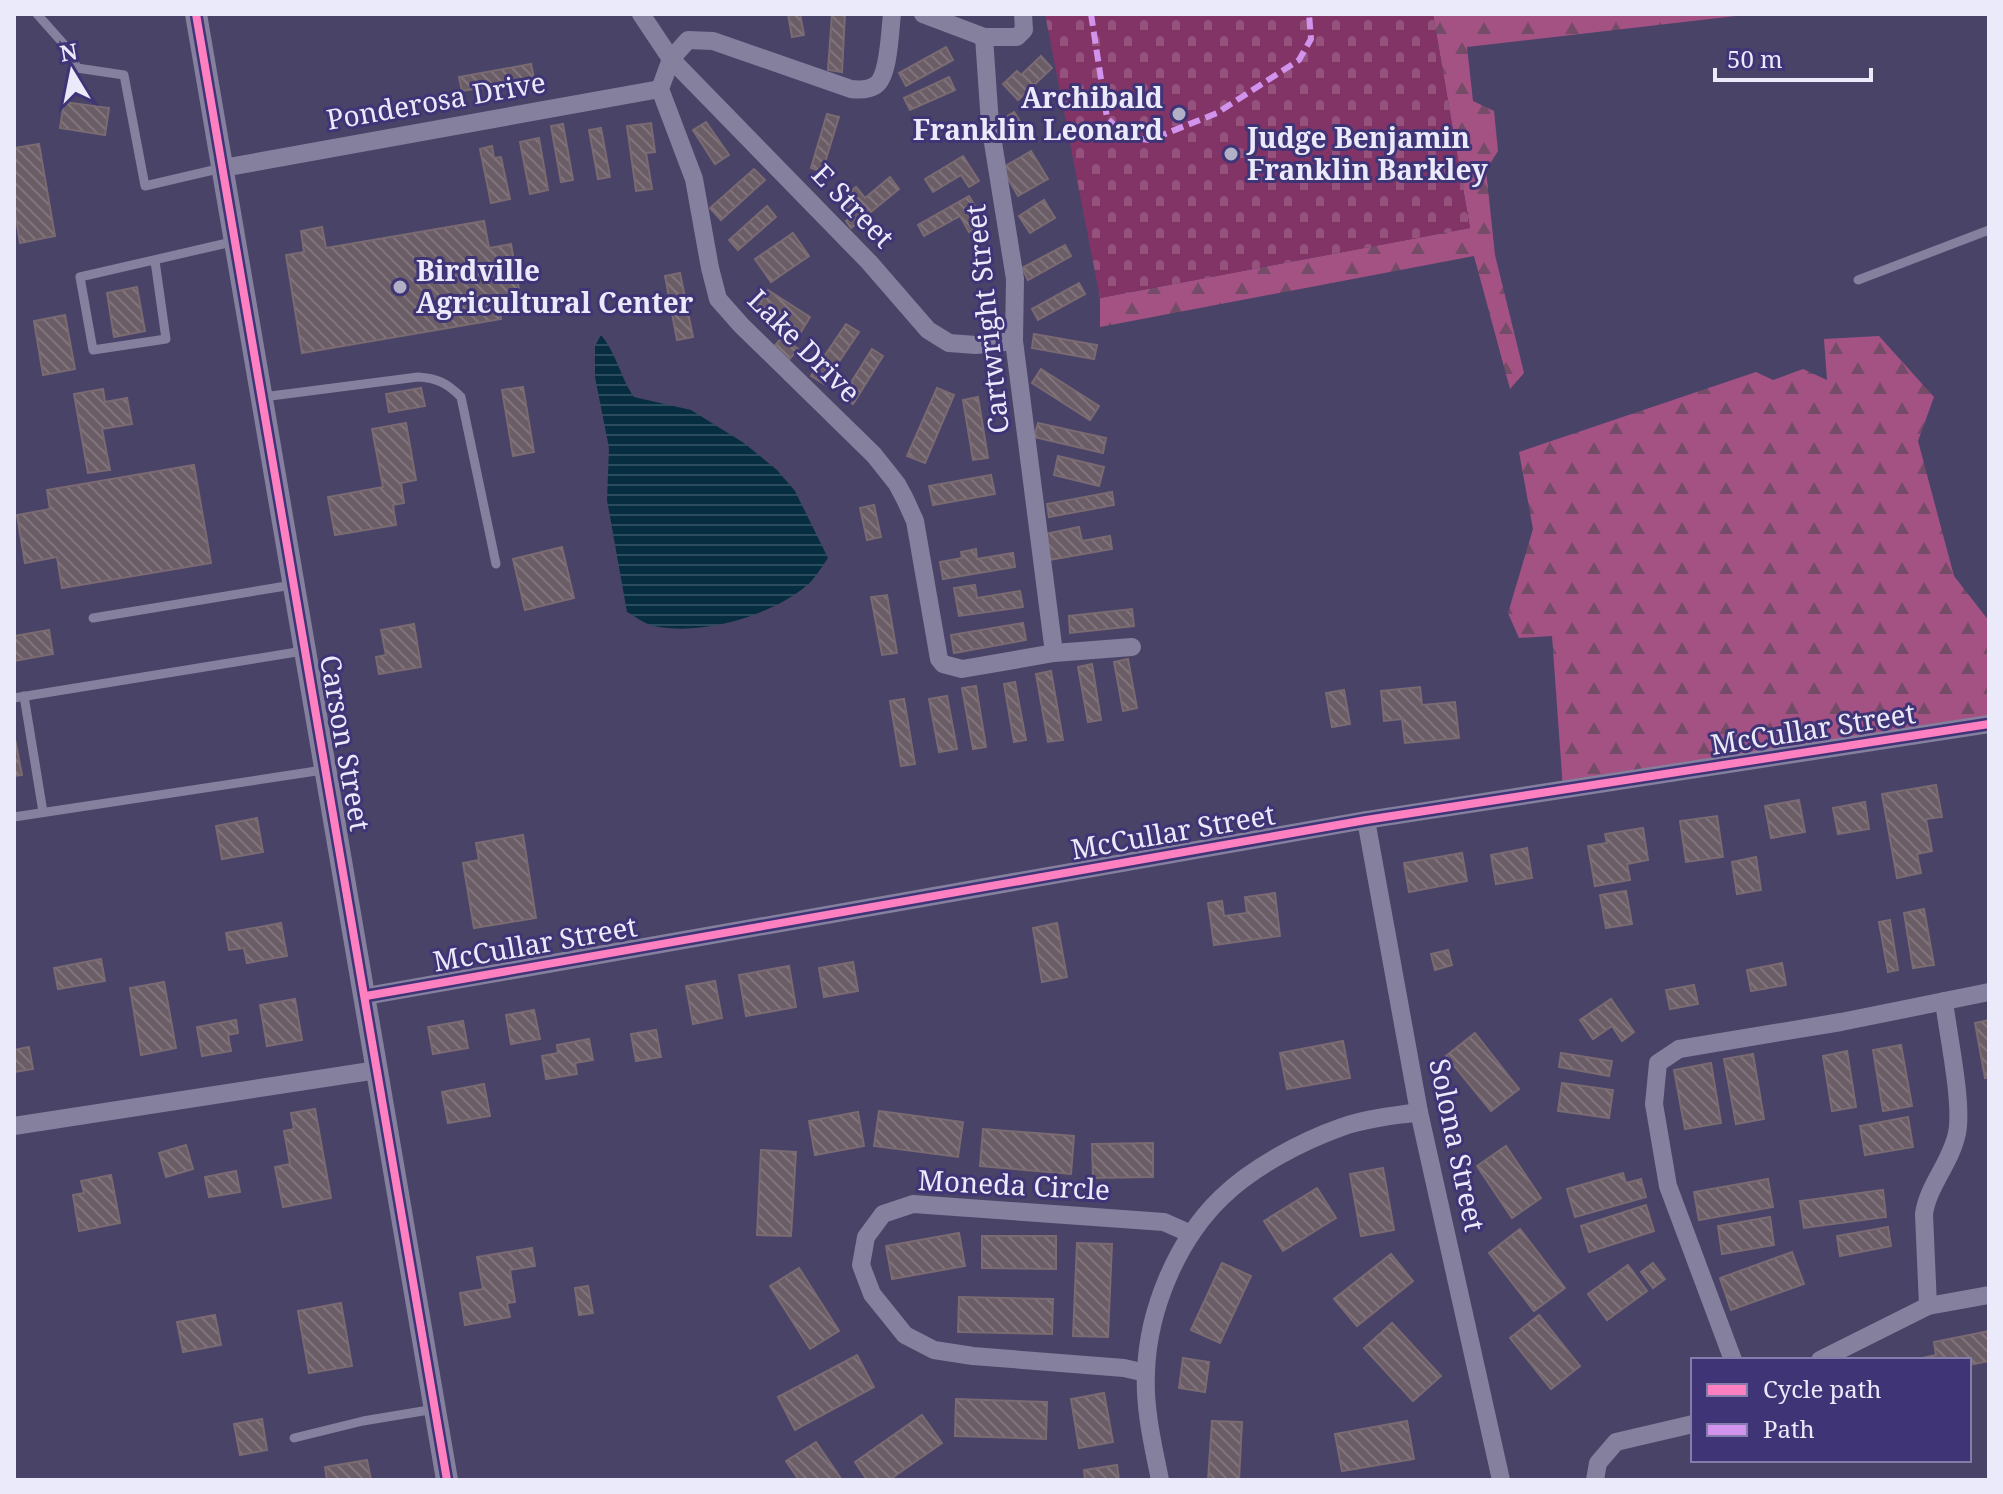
<svg xmlns="http://www.w3.org/2000/svg" width="2003" height="1494" font-family="'Noto Serif',serif">
	<defs>
		<pattern id="forest-firs" width="22" height="20" patternUnits="userSpaceOnUse" patternTransform="scale(2)"><rect width="22" height="20" fill="#a45284"/><path d="M5 1l3.5 6h-7zM16 11l3.5 6h-7z" fill="#754c68"/></pattern>
		<pattern id="cemetery-stones" width="16" height="16" patternUnits="userSpaceOnUse" patternTransform="scale(2)"><rect width="16" height="16" fill="#823466"/><path d="M2 7V4a2 2 0 0 1 4 0v3zM10 15v-3a2 2 0 0 1 4 0v3z" fill="#94527d"/></pattern>
		<pattern id="water-rules" width="6" height="5" patternUnits="userSpaceOnUse" patternTransform="scale(2)"><rect width="6" height="5" fill="#072e40"/><path d="M0 2.5h6" fill="none" stroke="#2b4c5c"/></pattern>
		<pattern id="building-back-hatch" width="6" height="6" patternUnits="userSpaceOnUse" patternTransform="scale(2)"><rect width="6" height="6" fill="#6b5d66"/><path d="M-1 5l2 2M0 0l6 6M5-1l2 2" fill="none" stroke="#80747d"/></pattern>
	</defs>
	<rect width="100%" height="100%" fill="#494367"/>
	<g fill="url(#forest-firs)">
		<polygon points="1433,14 1753,14 1467,47 1473,101 1494,111 1498,151 1486,170 1495,255 1524,373 1510,389 1474,256 1100,327 1100,298 1470,228"/>
		<polygon points="1879,336 1934,397 1918,441 1954,576 1989,621 1989,724 1563,789 1552,636 1519,638 1508,613 1533,529 1519,452 1756,372 1773,380 1803,369 1827,380 1824,339"/>
	</g>
	<polygon fill="url(#cemetery-stones)" points="1045,14 1433,14 1470,228 1100,298"/>
	<path fill="url(#water-rules)" d="M601,335C617,354 620,377 634,397L691,410L744,443L777,470L795,491L828,558C821,568 814,580 805,587C767,617 702,636 654,626C644,624 635,616 627,612L607,500L609,448L595,377V346Z"/>
	<g fill="url(#building-back-hatch)" stroke="#7a6a72" stroke-width="2">
		<polygon points="788,14 800,14 804,35 792,37"/>
		<polygon points="832,14 845,14 842,72 828,70"/>
		<polygon points="946,47 953,60 906,86 899,73"/>
		<polygon points="1041,56 1052,68 1018,100 1003,84 1017,71 1021,75"/>
		<polygon points="531,64 534,78 462,91 459,77"/>
		<polygon points="949,77 955,90 910,110 904,98"/>
		<polygon points="64,102 109,108 105,135 60,128"/>
		<polygon points="1014,112 1023,126 1006,136 997,122"/>
		<polygon points="827,114 839,117 822,172 811,168"/>
		<polygon points="706,122 729,155 715,164 693,130"/>
		<polygon points="651,123 655,152 646,153 652,189 636,191 627,126"/>
		<polygon points="563,124 573,180 561,182 551,126"/>
		<polygon points="601,128 610,177 598,179 589,130"/>
		<polygon points="539,138 548,190 530,194 520,142"/>
		<polygon points="39,144 55,236 20,243 14,206 14,148"/>
		<polygon points="492,146 494,158 501,157 510,199 491,203 480,149"/>
		<polygon points="1031,151 1048,179 1018,196 1002,168"/>
		<polygon points="963,156 979,181 969,187 961,175 933,192 925,179"/>
		<polygon points="754,169 765,180 721,220 710,208"/>
		<polygon points="890,177 899,189 851,228 846,221 851,217 838,202 856,187 865,198"/>
		<polygon points="969,196 985,223 969,232 960,216 924,236 918,225"/>
		<polygon points="1044,200 1055,218 1030,233 1019,216"/>
		<polygon points="767,206 776,217 738,250 729,240"/>
		<polygon points="484,221 489,248 511,244 520,295 498,299 501,319 302,353 286,255 304,252 301,231 322,227 326,248"/>
		<polygon points="793,233 809,256 771,282 755,259"/>
		<polygon points="1065,245 1071,256 1028,280 1022,268"/>
		<polygon points="680,273 693,337 677,340 665,276"/>
		<polygon points="1079,283 1085,294 1038,320 1032,309"/>
		<polygon points="137,287 145,331 114,337 107,293"/>
		<polygon points="768,290 810,317 799,335 757,308"/>
		<polygon points="65,315 75,369 43,375 34,321"/>
		<polygon points="846,324 859,332 824,384 811,376"/>
		<polygon points="1034,334 1097,345 1094,359 1032,348"/>
		<polygon points="782,337 798,349 787,362 771,350"/>
		<polygon points="872,349 883,356 853,404 842,397"/>
		<polygon points="1041,369 1099,406 1090,420 1032,383"/>
		<polygon points="523,387 534,452 513,456 502,390"/>
		<polygon points="421,388 425,406 389,412 386,394"/>
		<polygon points="937,388 954,395 925,463 907,456"/>
		<polygon points="103,389 105,402 127,398 132,424 102,429 110,470 88,473 74,394"/>
		<polygon points="978,397 988,458 973,460 963,400"/>
		<polygon points="406,423 416,480 401,483 404,503 393,505 396,525 335,535 328,497 383,487 372,429"/>
		<polygon points="1038,423 1106,438 1103,453 1034,437"/>
		<polygon points="1058,456 1104,467 1099,486 1054,475"/>
		<polygon points="194,465 211,563 62,588 57,557 25,563 17,515 50,509 47,490"/>
		<polygon points="991,475 995,494 933,505 929,486"/>
		<polygon points="1112,492 1114,505 1049,517 1047,504"/>
		<polygon points="874,505 881,537 867,540 860,508"/>
		<polygon points="1079,527 1082,541 1110,536 1112,549 1049,560 1045,534"/>
		<polygon points="562,547 574,598 525,610 513,559"/>
		<polygon points="976,549 977,559 1013,553 1015,567 943,579 940,562 962,558 961,552"/>
		<polygon points="975,585 977,598 1020,591 1023,607 959,616 954,588"/>
		<polygon points="887,595 897,653 882,655 871,597"/>
		<polygon points="1132,609 1134,626 1070,633 1069,616"/>
		<polygon points="1023,623 1026,640 954,653 951,635"/>
		<polygon points="414,624 421,667 379,674 376,657 386,655 381,630"/>
		<polygon points="49,630 53,654 14,661 14,636"/>
		<polygon points="1128,659 1137,708 1123,711 1114,662"/>
		<polygon points="1092,664 1101,720 1088,722 1078,667"/>
		<polygon points="1051,671 1063,740 1048,742 1036,674"/>
		<polygon points="1015,682 1026,740 1014,742 1004,684"/>
		<polygon points="976,686 986,747 973,749 962,688"/>
		<polygon points="1420,687 1422,705 1455,702 1459,738 1405,743 1402,719 1384,721 1381,691"/>
		<polygon points="1344,690 1350,724 1332,727 1326,693"/>
		<polygon points="947,696 957,749 939,752 929,699"/>
		<polygon points="904,699 915,764 901,766 890,701"/>
		<polygon points="14,734 22,775 14,776"/>
		<polygon points="1936,785 1942,817 1926,819 1932,851 1917,854 1921,873 1897,878 1882,794"/>
		<polygon points="1799,800 1805,832 1771,838 1765,806"/>
		<polygon points="1865,802 1869,829 1838,834 1833,808"/>
		<polygon points="1717,816 1723,857 1686,862 1680,821"/>
		<polygon points="257,818 263,852 222,859 216,826"/>
		<polygon points="1643,828 1648,860 1627,864 1630,880 1595,886 1588,846 1607,843 1605,834"/>
		<polygon points="523,835 536,918 474,928 463,863 479,860 476,843"/>
		<polygon points="1527,848 1532,878 1496,884 1491,855"/>
		<polygon points="1462,853 1467,881 1409,892 1404,863"/>
		<polygon points="1756,857 1761,890 1737,894 1732,862"/>
		<polygon points="1626,891 1632,924 1606,928 1600,895"/>
		<polygon points="1275,893 1280,936 1214,945 1208,903 1222,901 1224,916 1247,913 1245,897"/>
		<polygon points="1924,909 1934,965 1913,968 1904,913"/>
		<polygon points="1890,920 1898,970 1888,972 1879,922"/>
		<polygon points="281,923 287,956 247,963 244,948 229,950 226,933"/>
		<polygon points="1057,923 1067,977 1042,982 1033,928"/>
		<polygon points="1448,950 1452,965 1435,970 1431,954"/>
		<polygon points="101,959 105,981 58,989 54,968"/>
		<polygon points="853,962 858,991 824,997 819,968"/>
		<polygon points="1782,963 1786,985 1751,991 1747,970"/>
		<polygon points="789,966 796,1007 746,1016 739,975"/>
		<polygon points="715,981 722,1018 693,1024 686,986"/>
		<polygon points="164,982 176,1048 141,1055 130,988"/>
		<polygon points="1694,985 1698,1004 1670,1009 1666,990"/>
		<polygon points="295,999 302,1040 267,1046 260,1005"/>
		<polygon points="1611,999 1634,1032 1622,1041 1612,1026 1593,1039 1580,1020"/>
		<polygon points="534,1010 540,1039 511,1044 506,1015"/>
		<polygon points="236,1020 238,1033 228,1035 231,1051 202,1056 197,1027"/>
		<polygon points="1989,1020 1989,1077 1985,1078 1975,1023"/>
		<polygon points="463,1021 468,1048 433,1054 428,1027"/>
		<polygon points="656,1030 661,1057 636,1061 631,1034"/>
		<polygon points="1475,1033 1519,1089 1491,1111 1446,1056"/>
		<polygon points="589,1039 593,1060 575,1063 577,1074 546,1079 542,1056 558,1053 557,1045"/>
		<polygon points="1343,1041 1350,1078 1287,1089 1280,1053"/>
		<polygon points="1901,1045 1912,1106 1883,1111 1873,1050"/>
		<polygon points="29,1047 33,1069 14,1072 14,1050"/>
		<polygon points="1847,1051 1856,1107 1832,1111 1823,1056"/>
		<polygon points="1561,1053 1612,1061 1609,1076 1559,1067"/>
		<polygon points="1753,1054 1764,1119 1736,1124 1724,1059"/>
		<polygon points="1711,1063 1721,1123 1685,1129 1674,1070"/>
		<polygon points="1562,1083 1613,1090 1609,1118 1558,1111"/>
		<polygon points="484,1084 490,1116 448,1123 442,1092"/>
		<polygon points="315,1109 331,1198 283,1207 275,1167 290,1164 284,1131 294,1129 291,1113"/>
		<polygon points="879,1111 963,1122 958,1157 874,1146"/>
		<polygon points="858,1112 864,1146 815,1155 809,1121"/>
		<polygon points="1908,1117 1913,1147 1865,1155 1860,1126"/>
		<polygon points="983,1129 1074,1136 1071,1174 980,1166"/>
		<polygon points="1153,1143 1153,1177 1093,1178 1092,1144"/>
		<polygon points="186,1145 193,1169 166,1177 159,1153"/>
		<polygon points="1506,1146 1541,1198 1512,1218 1477,1166"/>
		<polygon points="761,1150 796,1152 791,1236 757,1235"/>
		<polygon points="1383,1168 1394,1230 1361,1236 1350,1174"/>
		<polygon points="236,1171 240,1192 209,1197 205,1177"/>
		<polygon points="1623,1173 1626,1183 1641,1179 1646,1197 1575,1217 1567,1189"/>
		<polygon points="111,1175 120,1223 79,1231 73,1195 84,1193 81,1181"/>
		<polygon points="1768,1179 1773,1207 1699,1220 1694,1192"/>
		<polygon points="1317,1188 1336,1218 1283,1251 1264,1221"/>
		<polygon points="1883,1190 1886,1217 1804,1228 1800,1201"/>
		<polygon points="1646,1205 1654,1231 1589,1252 1581,1226"/>
		<polygon points="1770,1217 1774,1245 1722,1254 1718,1226"/>
		<polygon points="1888,1227 1891,1246 1840,1256 1837,1236"/>
		<polygon points="1520,1229 1565,1288 1534,1311 1489,1253"/>
		<polygon points="959,1233 965,1266 892,1279 886,1246"/>
		<polygon points="982,1236 1056,1236 1056,1269 982,1268"/>
		<polygon points="1077,1243 1112,1244 1108,1337 1073,1336"/>
		<polygon points="532,1248 535,1266 510,1270 515,1302 507,1303 510,1317 465,1325 460,1293 483,1289 477,1257"/>
		<polygon points="1792,1252 1804,1284 1731,1310 1720,1278"/>
		<polygon points="1391,1254 1413,1281 1357,1326 1334,1299"/>
		<polygon points="1222,1263 1251,1276 1220,1343 1191,1330"/>
		<polygon points="1653,1263 1665,1279 1653,1288 1641,1272"/>
		<polygon points="1628,1265 1647,1291 1607,1320 1588,1294"/>
		<polygon points="799,1268 839,1331 810,1349 770,1286"/>
		<polygon points="588,1286 593,1313 579,1315 575,1288"/>
		<polygon points="959,1297 1053,1299 1052,1334 958,1332"/>
		<polygon points="341,1303 352,1366 309,1373 298,1311"/>
		<polygon points="215,1315 221,1345 183,1352 177,1322"/>
		<polygon points="1539,1315 1580,1366 1551,1389 1510,1338"/>
		<polygon points="1392,1323 1441,1376 1413,1401 1364,1348"/>
		<polygon points="1989,1331 1989,1361 1969,1365 1969,1360 1913,1360 1936,1355 1934,1342"/>
		<polygon points="857,1355 874,1387 795,1430 778,1397"/>
		<polygon points="1183,1358 1209,1362 1205,1392 1179,1388"/>
		<polygon points="1104,1393 1113,1442 1079,1448 1071,1399"/>
		<polygon points="956,1399 1047,1402 1046,1439 955,1436"/>
		<polygon points="922,1415 942,1443 889,1480 867,1480 855,1462"/>
		<polygon points="262,1419 267,1450 240,1455 234,1424"/>
		<polygon points="1212,1421 1242,1422 1239,1480 1208,1480"/>
		<polygon points="1407,1421 1414,1459 1342,1471 1335,1434"/>
		<polygon points="816,1442 842,1480 799,1480 786,1461"/>
		<polygon points="367,1460 371,1480 327,1480 325,1467"/>
		<polygon points="1117,1465 1119,1480 1085,1480 1084,1470"/>
	</g>
	<g fill="none" stroke-linecap="round" stroke-linejoin="round">
		<g stroke="#84809d" stroke-width="9">
			<polyline points="37,14 69,50 77,68 124,75 145,186 222,168"/>
			<polyline points="155,261 166,339 93,350 80,277 236,241"/>
			<polyline points="1858,280 1989,230"/>
			<path d="M263,397L418,377C437,378 447,383 461,397L496,564"/>
			<polyline points="93,618 292,585"/>
			<polyline points="24,696 43,812"/>
			<polyline points="14,698 303,651"/>
			<polyline points="14,817 323,770"/>
			<polyline points="294,1438 363,1421 435,1409"/>
		</g>
		<g stroke="#84809d" stroke-width="18">
			<polyline points="641,14 671,59 660,89 694,179 710,268 718,299 741,325 874,455 897,484 905,499 915,521 939,659 943,664 962,669 1054,653 1132,647"/>
			<path d="M892,14C890,30 889,76 876,85C869,90 859,90 851,89L713,41L688,40L671,59L869,262L928,330L949,343L976,345L1014,341"/>
			<polyline points="923,14 984,37 1017,37 1024,30 1023,14"/>
			<polyline points="984,37 990,124 1015,279 1014,341 1054,653"/>
			<polyline points="223,168 660,89"/>
			<polyline points="1366,820 1419,1112 1501,1480"/>
			<polyline points="366,996 1366,820 1989,724"/>
			<polyline points="14,1126 377,1070"/>
			<path d="M1928,1306L1924,1214C1928,1185 1951,1163 1957,1133C1963,1103 1948,1035 1944,1001"/>
			<polyline points="1733,1360 1668,1186 1654,1104 1658,1063 1679,1049 1841,1022 1989,992"/>
			<polyline points="1820,1360 1928,1306 1989,1295"/>
			<polyline points="1146,1373 1124,1368 973,1356 934,1350 905,1335 872,1294 861,1265 866,1237 883,1214 913,1204 1164,1222 1191,1234"/>
			<path d="M1160,1480C1153,1445 1144,1408 1146,1372C1148,1310 1177,1240 1222,1197C1253,1167 1302,1141 1342,1127C1366,1118 1394,1116 1419,1112"/>
			<polyline points="1595,1480 1598,1463 1616,1442 1693,1424"/>
		</g>
		<polyline stroke="#84809d" stroke-width="22" points="196,14 447,1480"/>
		<polyline stroke="#d193ec" stroke-width="6" stroke-dasharray="12 6" stroke-linecap="butt" points="1091,14 1107,118 1126,137 1150,140 1217,113 1299,60 1311,39 1309,14"/>
		<defs>
			<g id="cycleway">
				<polyline points="196,14 447,1480"/>
				<polyline points="366,996 1366,820 1989,724"/>
			</g>
		</defs>
		<use href="#cycleway" stroke="#3f3476" stroke-width="13"/>
		<use href="#cycleway" stroke="#ff80c0" stroke-width="8"/>
	</g>
	<g fill="#b2b0c7" stroke="#3f3476" stroke-width="3">
		<circle cx="1179" cy="114" r="8"/>
		<circle cx="1231" cy="154" r="8"/>
		<circle cx="400" cy="287" r="8"/>
	</g>
	<g text-anchor="middle" stroke-width="6" stroke-linejoin="round" paint-order="stroke">
		<g font-size="28" font-weight="bold" fill="#ebeafa" stroke="#3f3476" text-anchor="start">
			<text x="1163" y="108" text-anchor="end">Archibald<tspan x="1163" dy="32">Franklin Leonard</tspan></text>
			<text x="1247" y="148">Judge Benjamin<tspan x="1247" dy="32">Franklin Barkley</tspan></text>
			<text x="416" y="281">Birdville<tspan x="416" dy="32">Agricultural Center</tspan></text>
		</g>
		<g font-size="28" fill="#ebeafa" stroke="#3f3476">
			<text transform="translate(436 101) rotate(-10)" y="10">Ponderosa Drive</text>
			<text transform="translate(853 206) rotate(46)" y="10">E Street</text>
			<text transform="translate(987 319) rotate(-96)" y="10">Cartwright Street</text>
			<text transform="translate(804 346) rotate(45)" y="10">Lake Drive</text>
			<text transform="translate(1813 729) rotate(-9)" y="10">McCullar Street</text>
			<text transform="translate(345 743) rotate(80)" y="10">Carson Street</text>
			<text transform="translate(1173 832) rotate(-10)" y="10">McCullar Street</text>
			<text transform="translate(535 944) rotate(-10)" y="10">McCullar Street</text>
			<text transform="translate(1457 1145) rotate(78)" y="10">Solona Street</text>
			<text transform="translate(1014 1185) rotate(3)" y="10">Moneda Circle</text>
		</g>
	</g>
	<rect width="2003" height="1494" fill="none" stroke="#ebeafa" stroke-width="32"/>
	<rect x="1691" y="1358" width="280" height="104" fill="#3f3476" stroke="#847dab" stroke-width="2"/>
	<rect x="1707" y="1384" width="40" height="12" fill="#ff80c0" stroke="#847dab" stroke-width="2"/>
	<text x="1763" y="1398" font-size="24" fill="#ebeafa">Cycle path</text>
	<rect x="1707" y="1424" width="40" height="12" fill="#d193ec" stroke="#847dab" stroke-width="2"/>
	<text x="1763" y="1438" font-size="24" fill="#ebeafa">Path</text>
	<g transform="translate(72 72) rotate(350)" stroke="#3f3476" stroke-width="6" paint-order="stroke">
	<path d="M0-6L14 30L0 20L-14 30Z" fill="#ebeafa"/>
	<text y="-12" font-size="22" font-weight="bold" text-anchor="middle" fill="#ebeafa">N</text>
	</g>
	<path d="M1715 68v12h156v-12" fill="none" stroke="#ebeafa" stroke-width="4"/>
	<text x="1727" y="68" font-size="24" fill="#ebeafa" stroke="#3f3476" stroke-width="6" paint-order="stroke">50 m</text>
</svg>
